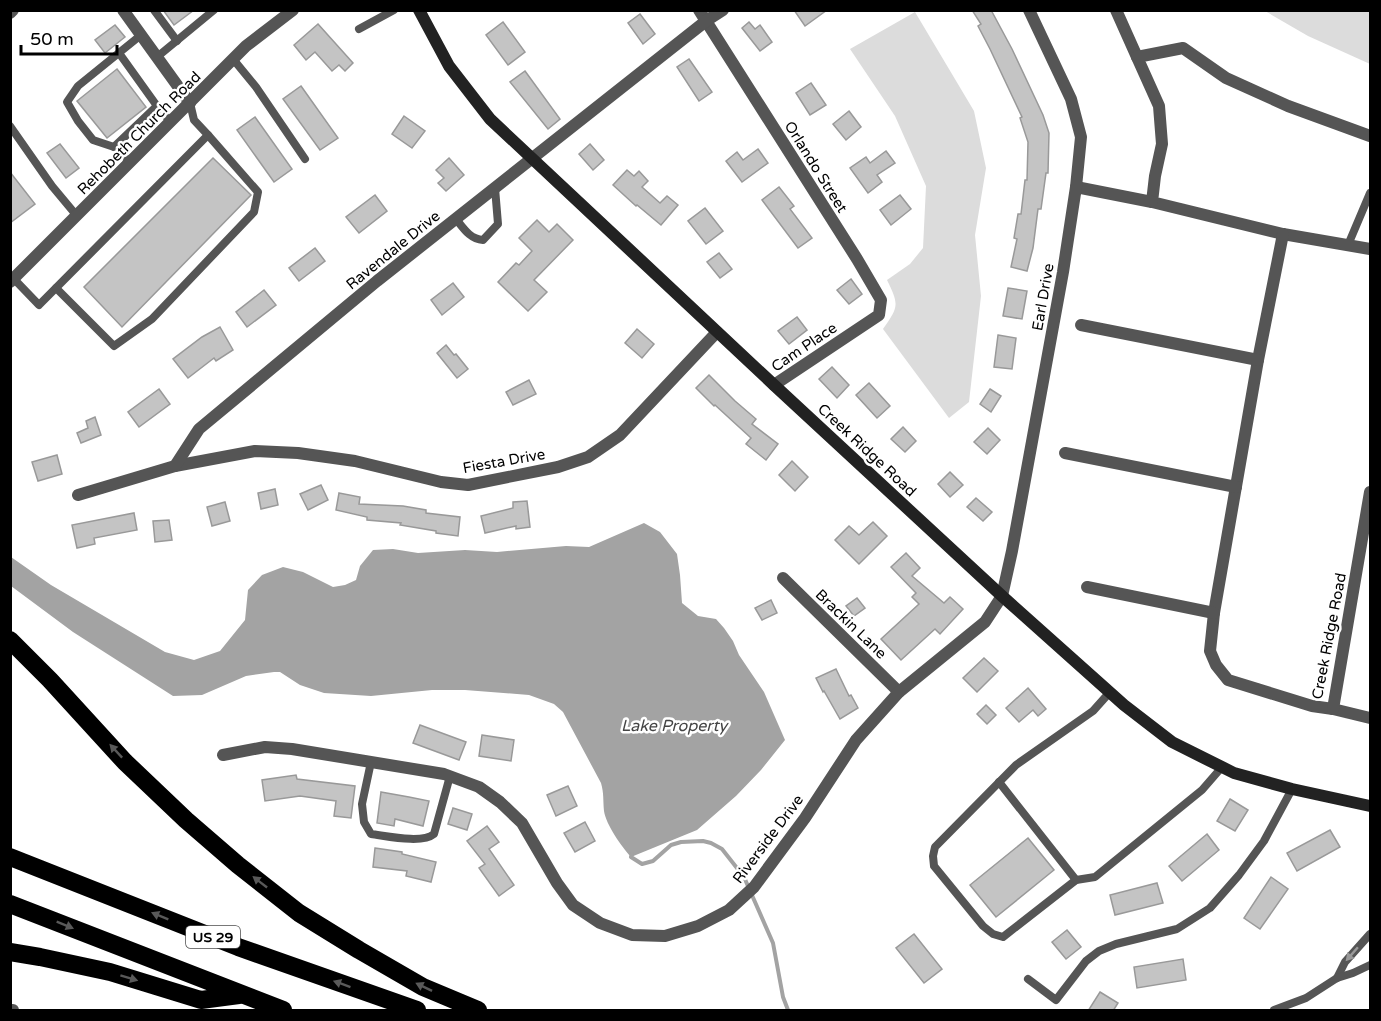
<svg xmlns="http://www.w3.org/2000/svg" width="1381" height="1021" font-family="'Varela Round',sans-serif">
	<rect width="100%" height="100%" fill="#fff"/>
	<g fill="#dcdcdc">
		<polygon points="1265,11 1370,11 1370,64 1308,36"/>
		<path d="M915,12L974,111L986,168L975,235L981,296L969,402L949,418L883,329C899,306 899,305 887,280L910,264L923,248L926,186L895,116L850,49Z"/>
	</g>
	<path fill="#a3a3a3" d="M644,523L660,532L677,554L680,575L682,603L698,616L716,619L724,628L733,641L739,655L764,692L785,740L761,770L736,796L697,830L631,857C622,847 606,825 604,811C603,801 604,793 601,783L563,712L554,704L529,695L465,690H432L371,696L324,693L300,685L280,672H274L246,676L202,695L173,696L73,632L11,586V557L51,585L165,652L194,660L220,651L245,620L248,590L262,575L283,567L303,572L333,587L345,585L356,580L360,566L373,550L393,549L418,553L465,550L497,552L566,546L589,547Z"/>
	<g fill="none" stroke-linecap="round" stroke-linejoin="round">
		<polyline stroke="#a3a3a3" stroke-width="4" points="632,854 631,857 642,864 653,861 671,845 681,842 703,841 711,843 722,849 744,877 773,943 783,997 788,1010"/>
	</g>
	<g fill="#c4c4c4" stroke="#999" stroke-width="1.5">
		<polygon points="163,10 194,10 174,25"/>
		<polygon points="794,10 827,10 805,26"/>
		<polygon points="972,10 991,10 1012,49 1043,115 1049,133 1048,173 1046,173 1041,209 1038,209 1033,248 1027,271 1011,267 1017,239 1014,238 1018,214 1021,214 1025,180 1027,180 1028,142 1020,118 1022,117 990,49 978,26 981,24"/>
		<polygon points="640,14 655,34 643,44 628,23"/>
		<polygon points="503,22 525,52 508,65 486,35"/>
		<polygon points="749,22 755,29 760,25 772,42 760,51 742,28"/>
		<polygon points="318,24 353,63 345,71 339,65 332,71 315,52 306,60 294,45"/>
		<polygon points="115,25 125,37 105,53 95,40"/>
		<polygon points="689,59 712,92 699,101 677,67"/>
		<polygon points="117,69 146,107 107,138 77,101"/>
		<polygon points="525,71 560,119 548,129 510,82"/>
		<polygon points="811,83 826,105 810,115 796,93"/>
		<polygon points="301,86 338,138 320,150 283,99"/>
		<polygon points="849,111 861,127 846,140 833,124"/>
		<polygon points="404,116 425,131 412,148 392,134"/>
		<polygon points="255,117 292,169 274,182 237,130"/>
		<polygon points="60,144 79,168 66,178 47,153"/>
		<polygon points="590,144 604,160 593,170 579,154"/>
		<polygon points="758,149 768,163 742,182 726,161 737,152 743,160"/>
		<polygon points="886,151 895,163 877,175 882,182 868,193 850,168 866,157 870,163"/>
		<polygon points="213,158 251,195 122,327 84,287"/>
		<polygon points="449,158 464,175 446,191 438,183 444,178 436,170"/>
		<polygon points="627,170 634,176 639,171 648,181 642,187 660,203 667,196 678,205 661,225 637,205 636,206 613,185"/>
		<polygon points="10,172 35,204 10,223"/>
		<polygon points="779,187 794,206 790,209 812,238 798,248 762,200"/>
		<polygon points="375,195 387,211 359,233 346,217"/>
		<polygon points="900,195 911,209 891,225 880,210"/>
		<polygon points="705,208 723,231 706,244 688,221"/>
		<polygon points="537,220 549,232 557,224 573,240 534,280 547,292 528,311 498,282 516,263 519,265 532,251 519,238"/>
		<polygon points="315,248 325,261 299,281 289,268"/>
		<polygon points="719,253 732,269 720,278 707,262"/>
		<polygon points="851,279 862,294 849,304 837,290"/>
		<polygon points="453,283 464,297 442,315 431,300"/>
		<polygon points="1008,288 1027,291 1022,319 1003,316"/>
		<polygon points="264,290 276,305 247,327 236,312"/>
		<polygon points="797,317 807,330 789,344 778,331"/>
		<polygon points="220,327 233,350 216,361 214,358 188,378 173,359 202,337"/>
		<polygon points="637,329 654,344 642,358 625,343"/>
		<polygon points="998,335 1016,338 1012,369 994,367"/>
		<polygon points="446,345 454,355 456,354 468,369 457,378 437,353"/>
		<polygon points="832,367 849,385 837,398 819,379"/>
		<polygon points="709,375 735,401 756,419 752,424 778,444 766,460 746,444 751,438 715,405 714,406 696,388"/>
		<polygon points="529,380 536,394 513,405 506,392"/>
		<polygon points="869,383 890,406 877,418 856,395"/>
		<polygon points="159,389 170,404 139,427 128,412"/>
		<polygon points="990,389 1001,396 991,412 980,404"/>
		<polygon points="95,417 101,435 81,443 77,433 88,428 86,421"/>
		<polygon points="903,427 916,441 905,452 891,439"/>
		<polygon points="988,428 1000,440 987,454 974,442"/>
		<polygon points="57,455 62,474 38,481 32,462"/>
		<polygon points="792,461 808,477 795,491 779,475"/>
		<polygon points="950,472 963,485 950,497 938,484"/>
		<polygon points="321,485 328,500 308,510 300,494"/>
		<polygon points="275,489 278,505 261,509 258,493"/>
		<polygon points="339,493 360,497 359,504 403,506 426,510 426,513 460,517 458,536 436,533 436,531 400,525 401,523 367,520 367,517 336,510"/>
		<polygon points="976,498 992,512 983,521 967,507"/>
		<polygon points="527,501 530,527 516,529 516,526 485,533 481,516 513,508 513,502"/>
		<polygon points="225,502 230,521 212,526 207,507"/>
		<polygon points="134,513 137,530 94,538 95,544 77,548 72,525"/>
		<polygon points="169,520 172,540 155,542 153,521"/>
		<polygon points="873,522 887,536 859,564 835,540 849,526 859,535"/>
		<polygon points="906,553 920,568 912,576 944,603 950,597 963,609 940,634 935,629 901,660 881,639 919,604 912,597 916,593 891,567"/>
		<polygon points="857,598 865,608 854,616 846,606"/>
		<polygon points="771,600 777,613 762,620 755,608"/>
		<polygon points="984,658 998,671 977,692 963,678"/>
		<polygon points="836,669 849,696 851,695 858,708 840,719 824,691 823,692 816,678"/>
		<polygon points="1028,688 1046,709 1038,716 1033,710 1019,722 1006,708"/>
		<polygon points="986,705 996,715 987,724 977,714"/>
		<polygon points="420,725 466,742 459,760 413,743"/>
		<polygon points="482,735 514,740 511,761 479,756"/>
		<polygon points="296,775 297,779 355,786 351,818 334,816 336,801 300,796 265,801 262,780"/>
		<polygon points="568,786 577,806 556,816 547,795"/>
		<polygon points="381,792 409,797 429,801 423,826 395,819 394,826 377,823"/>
		<polygon points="1230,799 1248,810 1235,831 1217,821"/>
		<polygon points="453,808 472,814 467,830 448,824"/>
		<polygon points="585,822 595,841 575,852 564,833"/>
		<polygon points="487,826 499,842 489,849 514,885 499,896 479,868 485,864 467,841"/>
		<polygon points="1330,830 1340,847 1297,871 1287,853"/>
		<polygon points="1207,834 1219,850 1182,881 1169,866"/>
		<polygon points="1028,838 1054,870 996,917 970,885"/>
		<polygon points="375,848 402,852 402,854 436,862 431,882 406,876 407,871 373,867"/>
		<polygon points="1271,877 1288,889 1260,929 1244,918"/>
		<polygon points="1157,883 1163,903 1115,915 1110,895"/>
		<polygon points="1067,930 1081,947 1066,959 1052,942"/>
		<polygon points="914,934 942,969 924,983 896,948"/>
		<polygon points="1183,959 1186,980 1137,988 1134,967"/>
		<polygon points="1100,992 1118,1003 1113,1011 1088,1011"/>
	</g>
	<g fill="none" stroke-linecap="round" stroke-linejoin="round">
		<g stroke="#555" stroke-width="8">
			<polyline points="154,10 177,41"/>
			<polyline points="359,29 394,10"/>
			<polyline points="119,53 157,106 171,122"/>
			<polyline points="157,57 214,10"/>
			<polyline points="233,59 256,87 305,159"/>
			<polyline points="10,126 52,186 77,216"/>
			<polyline points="114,147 157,106"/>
			<polyline points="130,163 117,148 93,140 78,121 67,102 78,86 141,35"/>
			<path d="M456,219C464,229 470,239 483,240L498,224L495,188"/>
			<polyline points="1348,245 1370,193"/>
			<polyline points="14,279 39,305 208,135 194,120 190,103"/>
			<polyline points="56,288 114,346 152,319 254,212 258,192 208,135"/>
			<polyline points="1110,692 1093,711 1016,765 935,847 933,856 934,866 983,926 993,934 1003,937 1076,880 1095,877 1202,790 1222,767"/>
			<path d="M371,762L362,804L364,822L371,834C387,836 422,844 434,834L450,776"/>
			<polyline points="999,782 1076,880"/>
			<polyline points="1337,978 1345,962 1370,934"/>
			<polyline points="1028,979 1056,1000 1086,961 1099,951 1116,944 1177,929 1210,908 1239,875 1264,841 1292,789"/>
			<polyline points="1274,1010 1306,998 1337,978 1353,973 1370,965"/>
		</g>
		<g stroke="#555" stroke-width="12">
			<polyline points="123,10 190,103"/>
			<polyline points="699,10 857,259 881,300 879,315 774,385"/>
			<polyline points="1116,10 1137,57"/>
			<polyline points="10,13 13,10"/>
			<polyline points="1370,136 1288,106 1226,78 1183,48 1137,57 1159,106 1162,144 1155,176 1152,202 1283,234 1370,249"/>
			<polyline points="1076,187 1152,202"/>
			<polyline points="1283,234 1258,360 1214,613 1210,651 1216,665 1228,680 1312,706 1333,709 1370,718"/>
			<polyline points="1081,325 1258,360"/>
			<polyline points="1065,453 1236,487"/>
			<polyline points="175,466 255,451 298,453 355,461 441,482 468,485 558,467 588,457 620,435 717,332"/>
			<polyline points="78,495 175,466 199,429 377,281 706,21 723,10"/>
			<polyline points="783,578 899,692"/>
			<polyline points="1087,587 1214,613"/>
			<polyline points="1333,709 1370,492"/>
			<polyline points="223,755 265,747 292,749 444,774 479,787 500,802 522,823 557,883 573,905 600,923 632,935 665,936 698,926 729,910 754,887 805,818 856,740 899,692 985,622 1002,596 1012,551 1063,272 1076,187 1081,137 1071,99 1029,10"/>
			<polyline points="10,1010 13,1010"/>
		</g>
		<polyline stroke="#555" stroke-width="12" points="10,282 246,46 293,10"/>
		<polyline stroke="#222" stroke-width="12" points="419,10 449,66 490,119 774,385 1002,596 1124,705 1172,742 1234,773 1292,789 1370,806"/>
		<g stroke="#000" stroke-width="18">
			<polyline points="10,640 50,680 125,762 186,820 238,865 299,913 359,950 423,987 478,1010"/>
			<polyline points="10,857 238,947 417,1010"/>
			<polyline points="10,904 283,1010"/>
			<polyline points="10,952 40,957 110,972 201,1000 239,995"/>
		</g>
	</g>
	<defs><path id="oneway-solid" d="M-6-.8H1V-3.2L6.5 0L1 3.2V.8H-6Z" transform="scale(1.5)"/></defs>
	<g fill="#595959">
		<use href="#oneway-solid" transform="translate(116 751) rotate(-133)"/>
		<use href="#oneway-solid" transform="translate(260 882) rotate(-142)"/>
		<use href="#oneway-solid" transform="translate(160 916) rotate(-158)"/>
		<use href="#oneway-solid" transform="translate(65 925) rotate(22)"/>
		<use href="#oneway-solid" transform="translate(129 978) rotate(17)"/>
		<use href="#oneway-solid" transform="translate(342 984) rotate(-160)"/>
		<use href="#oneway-solid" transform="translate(424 987) rotate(-154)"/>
	</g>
	<use fill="#999" href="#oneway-solid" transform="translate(1352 954) rotate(131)"/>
	<g text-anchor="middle" stroke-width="5" stroke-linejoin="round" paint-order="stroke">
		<rect fill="#fff" stroke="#4c4c4c" stroke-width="1.5" x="186" y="926" width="54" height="22" rx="4.5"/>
		<g font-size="14" font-weight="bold" fill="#000">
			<text x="213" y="942">US 29</text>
		</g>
		<g font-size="15" fill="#000" stroke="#fff">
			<text transform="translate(139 133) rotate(-45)" y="5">Rehobeth Church Road</text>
			<text transform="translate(816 167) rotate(58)" y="5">Orlando Street</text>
			<text transform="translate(393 250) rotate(-39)" y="5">Ravendale Drive</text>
			<text transform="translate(1043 297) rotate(-80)" y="5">Earl Drive</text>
			<text transform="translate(804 347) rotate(-34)" y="5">Cam Place</text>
			<text transform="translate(867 450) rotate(43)" y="5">Creek Ridge Road</text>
			<text transform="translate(504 461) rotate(-10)" y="5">Fiesta Drive</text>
			<text transform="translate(851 624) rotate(44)" y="5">Brackin Lane</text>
			<text transform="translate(1329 636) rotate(-79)" y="5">Creek Ridge Road</text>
			<text transform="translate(768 839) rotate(-53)" y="5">Riverside Drive</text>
		</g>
		<g font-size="16" font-style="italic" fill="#444" stroke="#fff">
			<text x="674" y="731">Lake Property</text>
		</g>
	</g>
	<rect width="1381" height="1021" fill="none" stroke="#000000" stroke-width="24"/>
	<path d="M21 45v9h96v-9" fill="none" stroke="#000000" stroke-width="3"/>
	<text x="30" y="45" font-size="18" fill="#000000" stroke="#ffffff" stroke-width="4.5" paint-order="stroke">50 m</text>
</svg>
